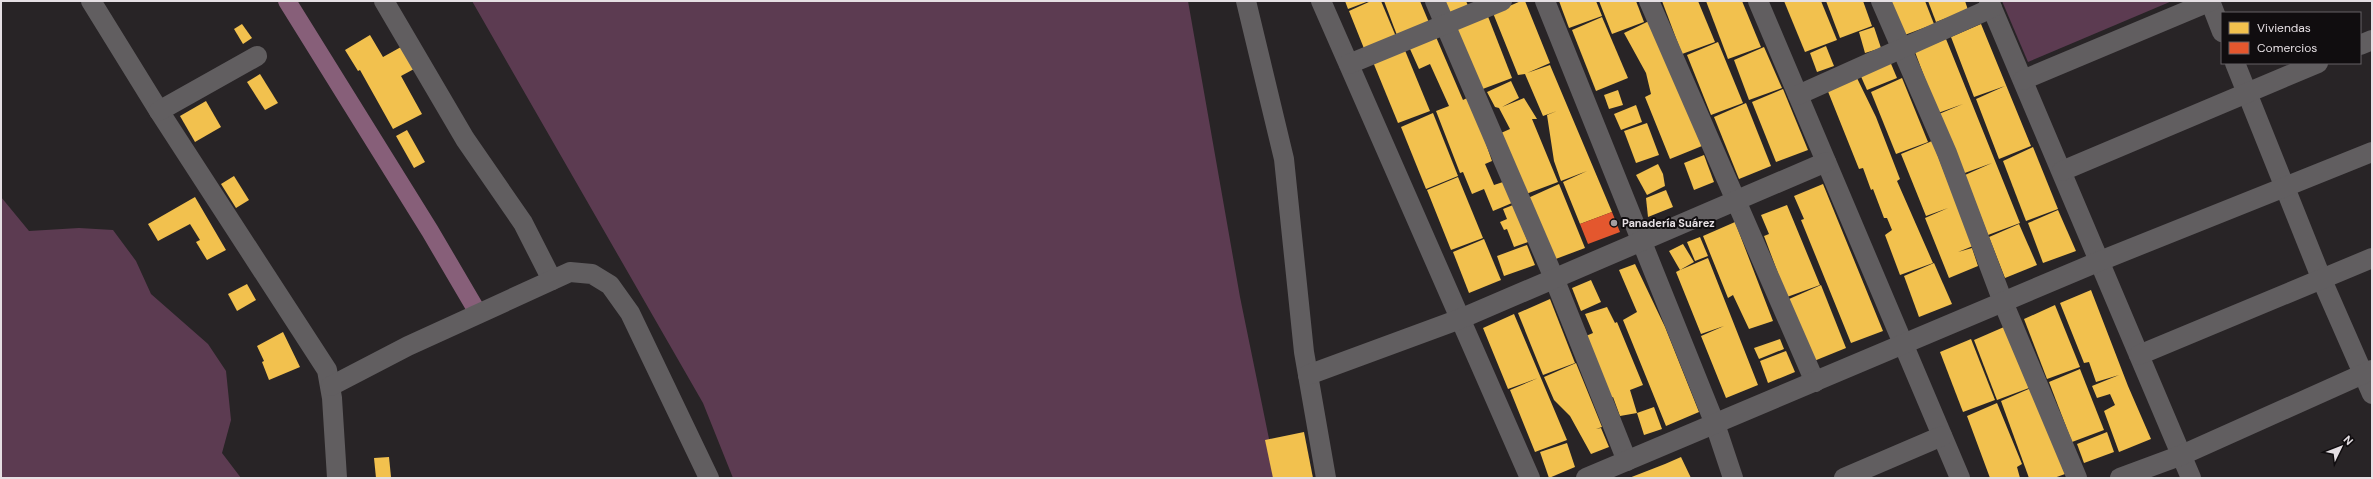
<svg xmlns="http://www.w3.org/2000/svg" width="2373" height="479" font-family="'DM Sans',sans-serif">
	<rect width="100%" height="100%" fill="#282426"/>
	<g fill="#5c3b51">
		<polygon points="472,1 1188,1 1240,297 1277,478 733,478 703,403"/>
		<polygon points="2002,1 2172,1 2028,62"/>
		<polygon points="1,197 29,231 79,228 113,230 136,261 151,294 208,344 226,371 231,420 222,453 241,478 1,478"/>
	</g>
	<g fill="#f2c14e">
		<polygon points="1345,1 1369,1 1348,9"/>
		<polygon points="1371,1 1381,1 1397,39 1365,51 1349,11"/>
		<polygon points="1384,1 1420,1 1430,25 1398,38"/>
		<polygon points="1445,1 1466,1 1469,8 1450,15"/>
		<polygon points="1521,1 1525,1 1550,63 1527,73 1550,65 1612,212 1580,224 1563,182 1587,171 1561,181 1554,161 1547,115 1557,111 1543,116 1525,74 1518,75 1493,13"/>
		<polygon points="1559,1 1596,1 1602,16 1569,28"/>
		<polygon points="1599,1 1636,1 1644,22 1612,34"/>
		<polygon points="1662,1 1698,1 1715,42 1682,54"/>
		<polygon points="1706,1 1742,1 1761,47 1728,59"/>
		<polygon points="1784,1 1821,1 1837,40 1805,52"/>
		<polygon points="1826,1 1863,1 1872,26 1840,38"/>
		<polygon points="1888,1 1925,1 1934,24 1902,36"/>
		<polygon points="1928,1 1965,1 1968,10 1936,22"/>
		<polygon points="1487,14 1512,78 1480,90 1455,28"/>
		<polygon points="1602,17 1628,78 1596,91 1572,30"/>
		<polygon points="1649,21 1702,146 1670,159 1645,97 1651,94 1646,73 1624,33"/>
		<polygon points="242,24 252,38 243,44 234,29"/>
		<polygon points="1981,24 2031,146 1999,159 1976,99 2005,86 1974,97 1951,37"/>
		<polygon points="1874,27 1881,48 1865,53 1859,32"/>
		<polygon points="370,35 383,57 401,47 414,69 401,76 422,114 393,129 360,70 358,71 345,50"/>
		<polygon points="1436,37 1463,100 1467,98 1485,141 1492,161 1485,164 1494,185 1503,182 1512,203 1493,211 1484,189 1472,194 1463,172 1460,173 1436,111 1449,106 1430,64 1419,69 1410,49"/>
		<polygon points="1946,39 2020,223 1988,235 1965,175 1992,163 1962,174 1939,114 1963,104 1938,113 1915,52"/>
		<polygon points="1718,42 1743,103 1711,115 1687,55"/>
		<polygon points="1826,46 1834,66 1817,72 1810,53"/>
		<polygon points="1764,47 1782,88 1749,100 1734,60"/>
		<polygon points="1404,48 1430,111 1398,123 1373,62"/>
		<polygon points="1889,59 1897,78 1867,90 1859,72"/>
		<polygon points="260,74 278,103 265,110 247,82"/>
		<polygon points="1856,76 1876,117 1900,179 1897,181 1933,263 1900,275 1885,235 1892,230 1887,218 1884,218 1873,189 1871,190 1863,168 1859,169 1827,89"/>
		<polygon points="1902,78 1928,142 1896,154 1871,92"/>
		<polygon points="1511,81 1519,98 1502,107 1524,98 1537,119 1532,119 1558,182 1526,194 1501,133 1510,129 1499,108 1495,107 1487,92"/>
		<polygon points="1783,89 1808,150 1776,162 1752,102"/>
		<polygon points="1618,90 1623,105 1609,109 1604,95"/>
		<polygon points="206,101 221,127 195,142 180,116"/>
		<polygon points="1746,103 1771,166 1739,179 1714,117"/>
		<polygon points="1636,105 1642,122 1621,130 1614,114"/>
		<polygon points="1433,113 1458,176 1426,189 1401,127"/>
		<polygon points="1647,123 1659,155 1636,163 1624,131"/>
		<polygon points="407,130 425,162 414,168 396,136"/>
		<polygon points="1932,141 1973,246 1958,252 1972,248 1978,266 1949,278 1925,218 1948,208 1926,216 1901,154"/>
		<polygon points="2033,147 2058,209 2026,221 2003,161"/>
		<polygon points="1704,155 1714,182 1694,190 1684,163"/>
		<polygon points="1658,164 1663,174 1665,186 1647,195 1636,175"/>
		<polygon points="234,176 249,200 236,208 221,184"/>
		<polygon points="1458,177 1483,238 1451,250 1427,190"/>
		<polygon points="1559,184 1585,248 1553,260 1528,198"/>
		<polygon points="1823,184 1883,331 1851,343 1801,220 1804,219 1794,196"/>
		<polygon points="1666,190 1673,207 1648,217 1646,198"/>
		<polygon points="195,197 226,250 207,260 196,242 200,240 190,224 158,241 148,224"/>
		<polygon points="1513,205 1528,242 1514,247 1507,229 1504,230 1500,222 1507,219 1503,209"/>
		<polygon points="1787,205 1820,285 1787,297 1764,236 1769,234 1761,215"/>
		<polygon points="2058,210 2076,251 2043,263 2028,223"/>
		<polygon points="1735,222 1773,321 1749,329 1733,295 1728,298 1703,236"/>
		<polygon points="2019,224 2037,265 2005,278 1989,237"/>
		<polygon points="1700,237 1708,256 1695,261 1687,242"/>
		<polygon points="1484,239 1501,280 1469,293 1453,252"/>
		<polygon points="1683,244 1694,262 1680,270 1708,258 1758,385 1726,398 1701,336 1724,326 1701,334 1676,272 1680,270 1669,251"/>
		<polygon points="1527,245 1535,265 1504,276 1497,256"/>
		<polygon points="1934,263 1952,304 1919,317 1904,276"/>
		<polygon points="1635,264 1665,327 1699,412 1666,426 1623,320 1637,312 1619,270"/>
		<polygon points="1591,280 1601,302 1581,311 1572,288"/>
		<polygon points="247,284 256,300 237,311 228,294"/>
		<polygon points="1821,285 1846,348 1814,361 1789,299"/>
		<polygon points="2091,290 2128,386 2119,390 2128,386 2151,439 2119,452 2104,411 2115,405 2110,394 2097,398 2092,386 2119,375 2096,382 2089,362 2084,363 2060,303"/>
		<polygon points="1550,299 1575,363 1543,375 1518,313"/>
		<polygon points="2055,305 2080,367 2047,379 2024,319"/>
		<polygon points="1607,307 1615,323 1617,322 1643,385 1630,390 1637,413 1654,407 1662,429 1644,435 1637,413 1620,416 1613,397 1611,398 1586,336 1593,333 1585,314"/>
		<polygon points="1514,314 1567,440 1535,452 1510,390 1538,378 1508,389 1483,328"/>
		<polygon points="2004,327 2029,388 1997,400 1974,340"/>
		<polygon points="283,332 300,367 269,380 262,362 264,361 257,346"/>
		<polygon points="1780,339 1784,349 1759,359 1754,348"/>
		<polygon points="1971,339 1995,400 1963,412 1940,352"/>
		<polygon points="1786,351 1795,372 1768,383 1760,361"/>
		<polygon points="1576,363 1602,427 1596,429 1601,428 1609,447 1591,454 1570,416 1554,400 1544,377"/>
		<polygon points="2080,369 2104,430 2072,442 2049,382"/>
		<polygon points="2031,388 2065,474 2054,478 2029,478 2001,401"/>
		<polygon points="1997,403 2022,464 2017,467 2020,478 1990,478 1967,416"/>
		<polygon points="1304,432 1313,478 1273,478 1265,440"/>
		<polygon points="2107,432 2114,452 2084,463 2077,444"/>
		<polygon points="1567,443 1575,467 1549,478 1540,452"/>
		<polygon points="389,457 391,477 376,478 374,458"/>
		<polygon points="1681,457 1691,478 1629,478 1665,464"/>
	</g>
	<polygon fill="#e4572e" points="1612,212 1620,232 1588,244 1580,224"/>
	<g fill="none" stroke-linecap="round" stroke-linejoin="round">
		<polyline stroke="#875f79" stroke-width="18" points="287,1 430,231 474,306"/>
		<g stroke="#615e60" stroke-width="20">
			<polyline points="91,1 159,111 327,370 332,398 337,478"/>
			<polyline points="384,1 465,139 523,223 552,280"/>
			<polyline points="1246,1 1284,159 1304,352 1326,478"/>
			<polyline points="1321,1 1530,478"/>
			<polyline points="1435,1 1554,278 1627,461"/>
			<polyline points="1545,1 1715,424 1733,478"/>
			<polyline points="1649,1 1815,382"/>
			<polyline points="1758,1 1960,478"/>
			<polyline points="1881,1 1947,153 2003,302 2077,478"/>
			<polyline points="1989,1 2191,478"/>
			<polyline points="2210,1 2222,32"/>
			<polyline points="2360,45 2372,40"/>
			<polyline points="2235,63 2322,280 2372,394"/>
			<polyline points="1349,64 1502,1"/>
			<polyline points="2023,80 2211,1"/>
			<polyline points="1798,95 1992,8"/>
			<polyline points="159,111 257,56"/>
			<polyline points="2062,171 2318,63"/>
			<polyline points="2139,355 2372,258"/>
			<polyline points="1308,375 1460,319 1826,162"/>
			<polyline points="331,386 408,346 570,272 592,274 610,285 630,313 709,478"/>
			<polyline points="1586,478 2100,261 2372,152"/>
			<polyline points="1844,478 1942,436"/>
			<polyline points="2120,478 2182,455 2372,370"/>
		</g>
	</g>
	<circle fill="#a39ea1" stroke="#100d0f" stroke-width="1.5" cx="1614" cy="223" r="4"/>
	<g text-anchor="middle" stroke-width="4" stroke-linejoin="round" paint-order="stroke">
		<g font-size="11" font-weight="bold" fill="#e5dfe3" stroke="#100d0f" text-anchor="start">
			<text x="1622" y="227">Panadería Suárez</text>
		</g>
	</g>
	<rect width="2373" height="479" fill="none" stroke="#e5dfe3" stroke-width="4"/>
	<rect x="2221" y="12" width="140" height="52" fill="#100d0f" stroke="#656164"/>
	<rect x="2229" y="22" width="20" height="12" fill="#f2c14e" stroke="#656164"/>
	<text x="2257" y="32" font-size="12" fill="#e5dfe3">Viviendas</text>
	<rect x="2229" y="42" width="20" height="12" fill="#e4572e" stroke="#656164"/>
	<text x="2257" y="52" font-size="12" fill="#e5dfe3">Comercios</text>
	<g transform="translate(2341 447) rotate(47)" stroke="#100d0f" stroke-width="3" paint-order="stroke">
	<path d="M0-3L7 15L0 10L-7 15Z" fill="#e5dfe3"/>
	<text y="-6" font-size="11" font-weight="bold" text-anchor="middle" fill="#e5dfe3">N</text>
	</g>
</svg>
